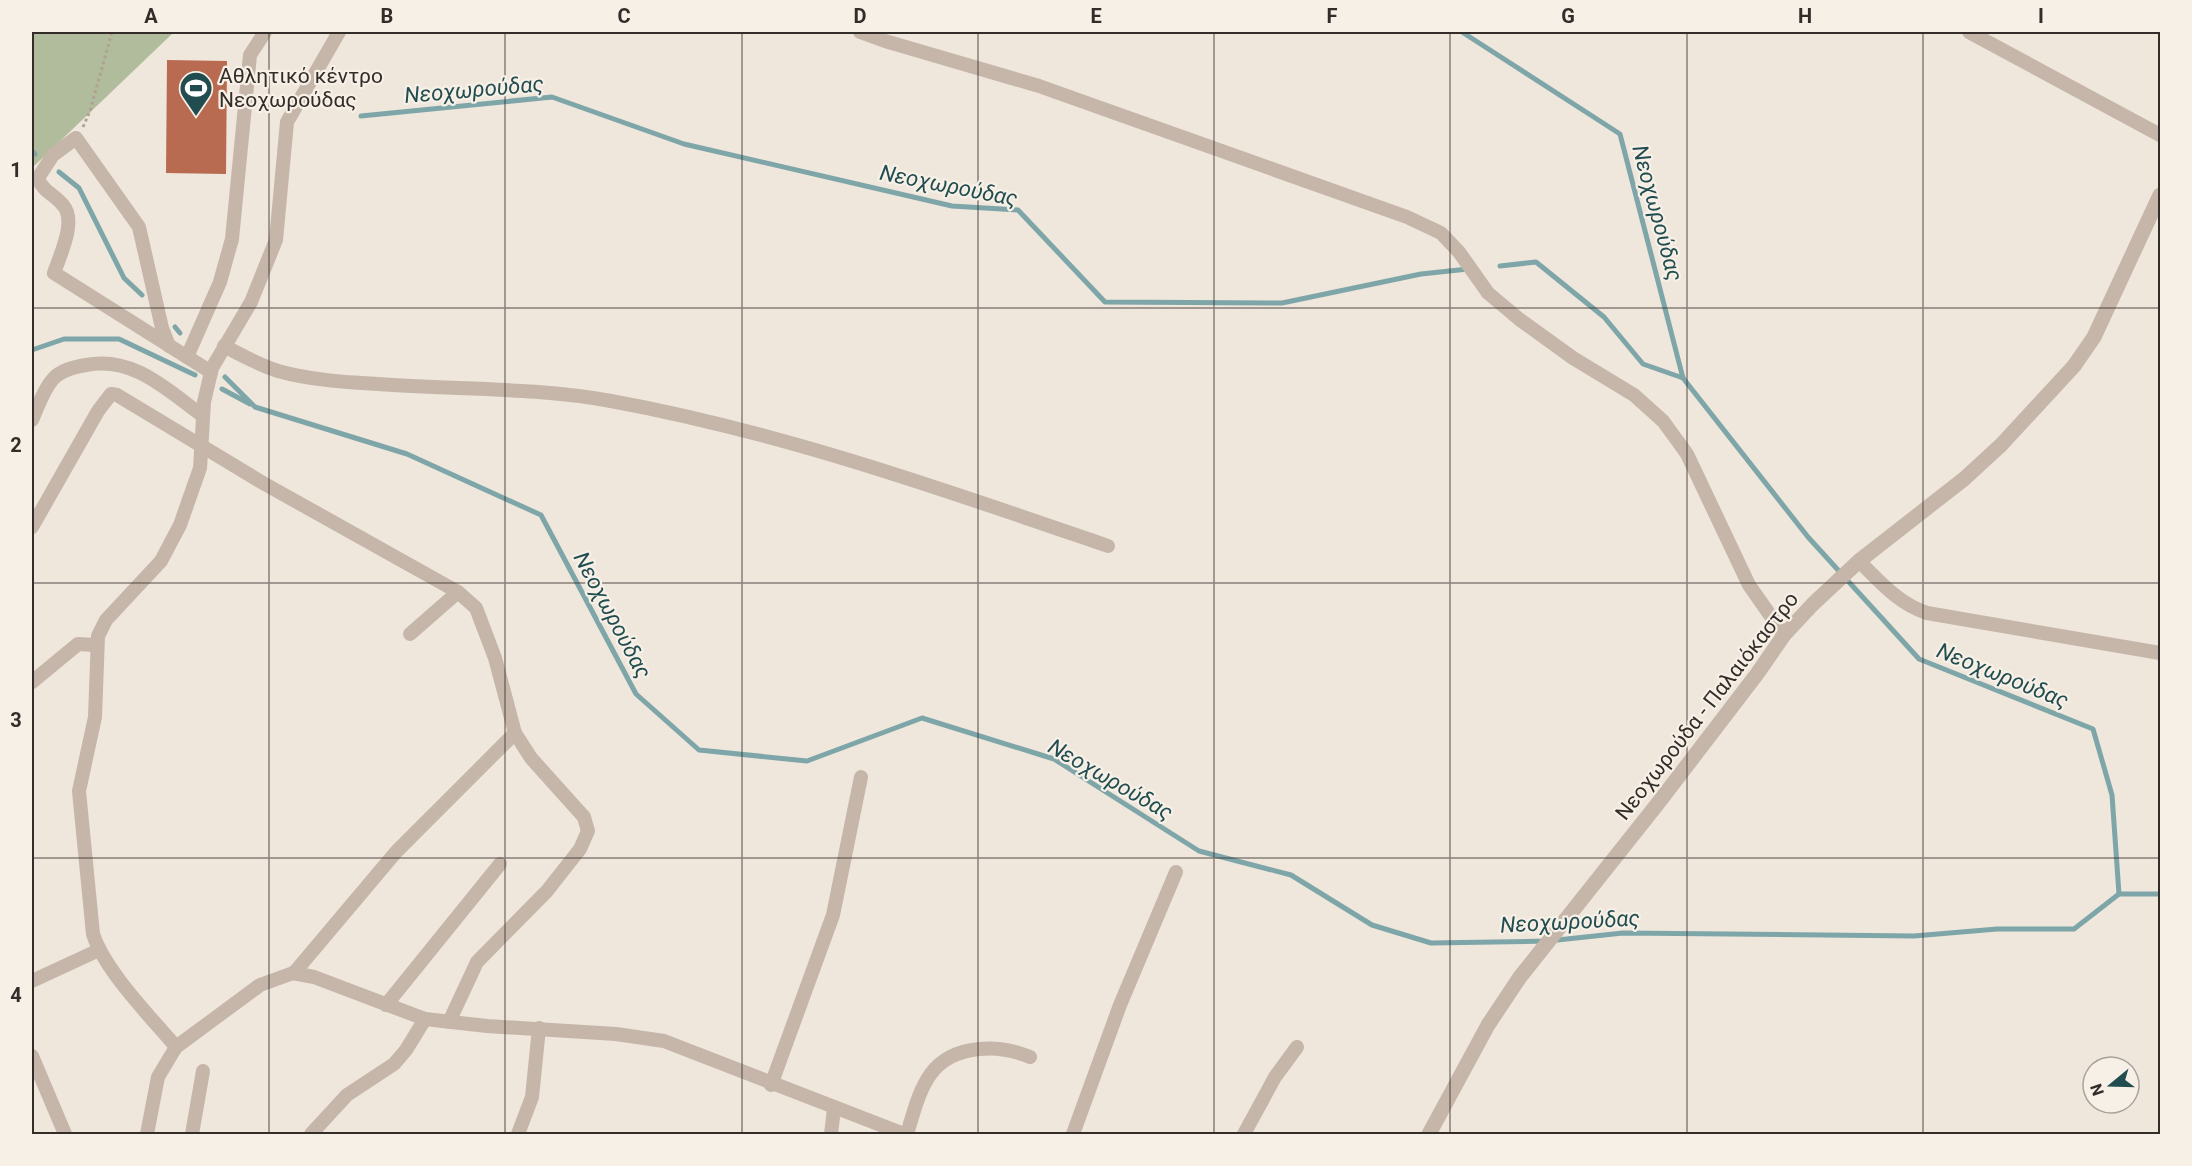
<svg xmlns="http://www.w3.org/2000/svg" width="2192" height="1166" font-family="Roboto,sans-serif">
	<rect width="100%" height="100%" fill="#efe6dc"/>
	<polygon fill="#b1bc9d" points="32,32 174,32 32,168"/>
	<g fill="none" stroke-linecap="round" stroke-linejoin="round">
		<g stroke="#7ea6a9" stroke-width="5">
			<polyline points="1462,32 1620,134 1683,378 1808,537 1919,659 2093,729 2112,795 2119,894"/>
			<polyline points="361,116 552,97 684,144 952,206 1018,210 1105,302 1282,303 1421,274 1468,269"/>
			<polyline points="32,151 35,154"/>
			<polyline points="59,172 79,188 124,278 142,295"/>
			<polyline points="1500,266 1536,262 1604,317 1643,364 1683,378"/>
			<polyline points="175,327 180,333"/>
			<polyline points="32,350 64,339 119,339 195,375"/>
			<polyline points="225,377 255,407 407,454 541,515 636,694 699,750 807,761 922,718 1054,759 1199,851 1291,875 1372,925 1431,943 1548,941 1623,933 1914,936 1997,929 2074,929 2119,894 2160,894"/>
			<polyline points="222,389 250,404"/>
		</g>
	</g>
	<polygon fill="#b86b50" points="167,60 227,61 226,174 166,173"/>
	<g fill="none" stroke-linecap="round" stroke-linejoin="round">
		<polyline stroke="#b1a193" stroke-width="3" stroke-dasharray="3 3" stroke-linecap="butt" points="83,127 90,111 112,32"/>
		<g stroke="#c5b6a9" stroke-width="14">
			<polyline points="860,32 885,41 1039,86 1407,217 1441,233 1459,252 1488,293 1519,319 1573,358 1634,395 1663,421 1687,454 1749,585 1784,635"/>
			<polyline points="1969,32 2160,135"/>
			<path d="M169,346L162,328L139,227L76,138L53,155L38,178C43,192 54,194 63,205C77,221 60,255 54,273L211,372"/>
			<path d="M224,346C241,355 259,365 278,371C310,380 344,382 378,384C456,390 534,387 611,401C781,432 945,490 1108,546"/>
			<polyline points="187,357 220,282 232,239 250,55 265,32"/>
			<path d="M32,420C38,407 43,390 53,379C61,370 74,367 86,365C134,356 167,390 203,416"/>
			<polyline points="32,527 98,411 111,394 117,395 263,483 458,592 476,608 495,658 515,733 531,758 584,817 588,831 580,849 547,891 477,962 449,1022"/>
			<path d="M1859,561C1880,582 1899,604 1927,613L2160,653"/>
			<polyline points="410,634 458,592"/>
			<polyline points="32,682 78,644 95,645"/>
			<polyline points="294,973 396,852 515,733"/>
			<polyline points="32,981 99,950"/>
			<polyline points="386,1005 500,864"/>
			<path d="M176,1047C150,1016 105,971 93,934L79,791L95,717L98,636L106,620L161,561L180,525L200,468L204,402L212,368L251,302L276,240L287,122L339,32"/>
			<polyline points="32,1056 65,1134"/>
			<polyline points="771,1085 833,915 861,777"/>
			<polyline points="147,1134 158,1077 176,1047 260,985 293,973 314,977 425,1019 487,1026 616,1034 664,1041 904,1134"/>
			<polyline points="192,1134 203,1071"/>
			<polyline points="311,1134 347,1095 394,1064 406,1050 425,1019"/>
			<polyline points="518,1134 532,1097 539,1028"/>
			<polyline points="831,1134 834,1109"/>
			<path d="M907,1134C920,1091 927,1054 979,1049C997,1047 1013,1050 1030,1057"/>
			<polyline points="1073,1134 1120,1005 1176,872"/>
			<polyline points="1244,1134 1275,1077 1297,1047"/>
		</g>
		<polyline stroke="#c5b6a9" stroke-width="15" points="1429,1134 1488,1025 1520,977 1659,802 1757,674 1784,635 1813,604 1859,561 1964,479 2001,445 2074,366 2094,337 2160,195"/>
	</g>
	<path fill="none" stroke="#332c28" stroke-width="1.5" stroke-opacity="0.55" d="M269,32V1134M505,32V1134M742,32V1134M978,32V1134M1214,32V1134M1450,32V1134M1687,32V1134M1923,32V1134M32,308H2160M32,583H2160M32,858H2160"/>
	<defs>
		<symbol id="stadium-pin" viewBox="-11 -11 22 30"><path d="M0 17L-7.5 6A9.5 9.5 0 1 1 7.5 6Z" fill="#224d50" stroke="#f7f0e7"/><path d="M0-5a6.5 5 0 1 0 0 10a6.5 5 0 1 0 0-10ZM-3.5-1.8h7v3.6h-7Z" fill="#fff"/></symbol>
	</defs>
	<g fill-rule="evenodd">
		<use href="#stadium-pin" x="177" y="69" width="38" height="52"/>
	</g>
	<g text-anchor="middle" stroke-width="4.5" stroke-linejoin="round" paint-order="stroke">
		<g font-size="21" fill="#332c28" stroke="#f7f0e7" text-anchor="start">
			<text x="219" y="83">Αθλητικό κέντρο<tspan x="219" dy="24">Νεοχωρούδας</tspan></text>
		</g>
		<g font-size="21" fill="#332c28" stroke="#f7f0e7">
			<text transform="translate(1707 706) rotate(-52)" y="7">Νεοχωρούδα - Παλαιόκαστρο</text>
		</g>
		<g font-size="22" font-style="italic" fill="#224d50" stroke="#f7f0e7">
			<text transform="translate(474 89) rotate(-5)" y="8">Νεοχωρούδας</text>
			<text transform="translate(949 185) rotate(11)" y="8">Νεοχωρούδας</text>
			<text transform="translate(1658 213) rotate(75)" y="8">Νεοχωρούδας</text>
			<text transform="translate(613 615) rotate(62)" y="8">Νεοχωρούδας</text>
			<text transform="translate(2003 675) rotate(22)" y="8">Νεοχωρούδας</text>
			<text transform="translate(1111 779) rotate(30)" y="8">Νεοχωρούδας</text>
			<text transform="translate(1570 921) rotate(-3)" y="8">Νεοχωρούδας</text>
		</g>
	</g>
	<rect width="2192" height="1166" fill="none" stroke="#f7f0e7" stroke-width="66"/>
	<g transform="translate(2111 1085) rotate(251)"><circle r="28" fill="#f7f0e7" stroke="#a9a29b" stroke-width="1.5"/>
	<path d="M0-4.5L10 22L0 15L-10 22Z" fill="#224d50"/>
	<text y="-9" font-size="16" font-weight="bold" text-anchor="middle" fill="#332c28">N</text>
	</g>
	<rect x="33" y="33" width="2126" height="1100" fill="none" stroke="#332c28" stroke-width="2"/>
	<g font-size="20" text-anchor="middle" font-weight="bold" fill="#332c28">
		<text x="151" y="23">A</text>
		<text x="387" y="23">B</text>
		<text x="624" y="23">C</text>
		<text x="860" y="23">D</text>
		<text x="1096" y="23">E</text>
		<text x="1332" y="23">F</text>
		<text x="1568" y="23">G</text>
		<text x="1805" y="23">H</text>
		<text x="2041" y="23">I</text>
		<text x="16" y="177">1</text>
		<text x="16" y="452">2</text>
		<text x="16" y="727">3</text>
		<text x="16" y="1002">4</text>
	</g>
</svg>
